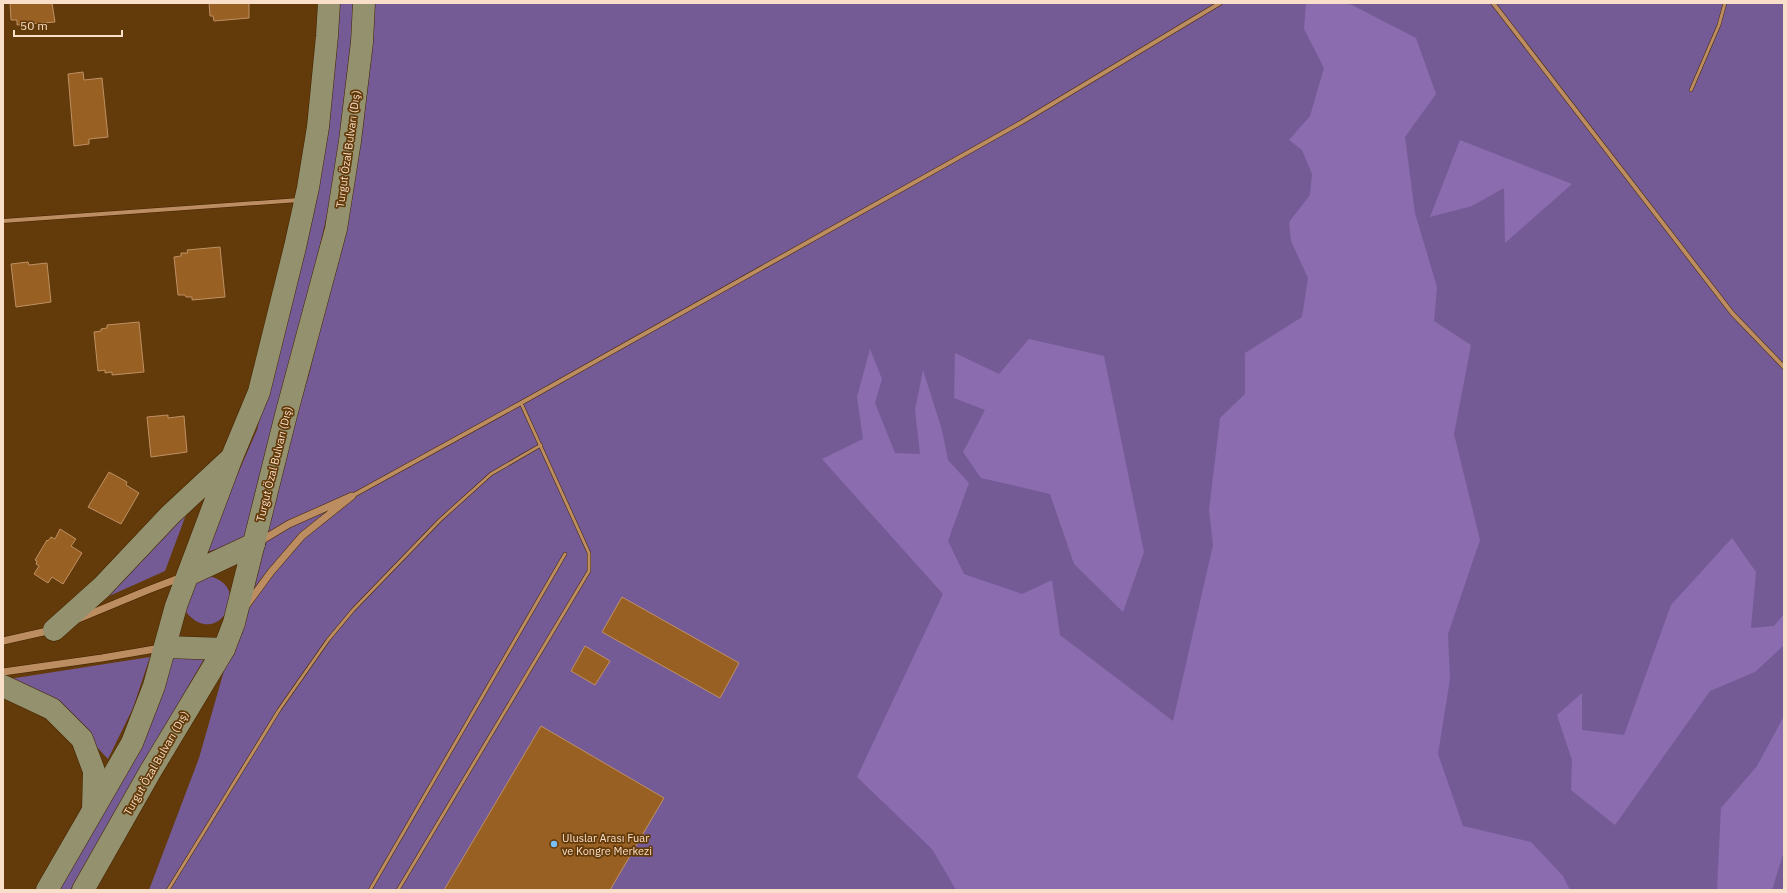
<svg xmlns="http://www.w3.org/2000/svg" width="1787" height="893" font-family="'IBM Plex Sans',sans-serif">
	<rect width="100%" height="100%" fill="#633a09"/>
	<g fill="#755b96">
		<polygon points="338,3 1784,3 1784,890 149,890 199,758 311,367 328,210 310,289 244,541 203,553 257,430 306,239 328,127 336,58"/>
		<polygon points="190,504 165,571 89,605"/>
		<path d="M209,576C253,587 220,643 192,618C188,615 184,610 184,605C184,599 187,591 189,584Z"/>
		<polygon points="175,652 204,659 70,890 59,890 141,749"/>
		<polygon points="150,657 133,708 108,759 55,702 9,679"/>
	</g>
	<g fill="#8a6caf">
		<polygon points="1306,3 1341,3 1352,5 1416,38 1436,94 1405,137 1415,213 1437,287 1434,321 1471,345 1454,434 1480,540 1448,634 1450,679 1438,754 1463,826 1531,842 1563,876 1570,890 956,890 932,849 857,777 943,594 822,459 863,439 857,397 870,349 882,379 875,403 895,453 920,454 915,410 923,370 942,430 948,460 969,483 948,541 964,574 1022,594 1052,580 1060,635 1173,721 1213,545 1209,510 1220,418 1245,394 1245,353 1302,317 1308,278 1291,241 1289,222 1310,195 1312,174 1302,150 1289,140 1310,116 1324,68 1304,29"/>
		<polygon points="1460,140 1572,184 1505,243 1504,188 1472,206 1430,217"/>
		<polygon points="1029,339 1104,356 1144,552 1123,612 1074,564 1050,494 981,478 963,452 985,410 954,398 955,353 999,374"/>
		<polygon points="1732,538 1756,572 1751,628 1774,626 1784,614 1784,645 1755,672 1710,691 1615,825 1571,790 1572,760 1557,715 1582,693 1582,730 1624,735 1671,605"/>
		<polygon points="1784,716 1784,851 1772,890 1717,890 1721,808 1757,766"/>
	</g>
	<g fill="#986022" stroke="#bf9064">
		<polygon points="10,3 52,3 55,22 17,25 17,20 11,20"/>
		<polygon points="209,3 249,3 249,18 214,21 213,16 210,16"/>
		<polygon points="83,72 84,80 102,78 108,137 89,139 89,144 74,146 68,74"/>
		<polygon points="220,247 225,297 192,300 192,297 186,297 185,295 178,295 174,257 181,256 181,253 188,253 187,250"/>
		<polygon points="28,262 29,265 47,263 51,302 16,307 11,264"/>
		<polygon points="139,322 144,372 112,375 112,372 105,373 105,370 98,371 94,332 101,331 101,329 107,328 107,325"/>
		<polygon points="168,415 168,418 184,416 187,452 151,457 147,417"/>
		<polygon points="109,472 127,482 126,485 139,493 121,524 88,507"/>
		<polygon points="60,529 76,539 71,546 82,553 63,584 52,577 48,583 34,574 39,566 36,564 37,561 35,560 47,540 48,541 51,537 55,539"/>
		<polygon points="622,597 739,663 720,698 602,632"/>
		<polygon points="585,646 610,661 595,685 571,671"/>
		<polygon points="541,726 664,798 610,890 444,890"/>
	</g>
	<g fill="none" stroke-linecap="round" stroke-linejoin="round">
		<defs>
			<g id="service">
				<polyline points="1691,90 1719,25 1725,3"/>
				<polyline points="168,890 279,710 328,640 353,610 440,520 491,474 541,445"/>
				<polyline points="370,890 565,554"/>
				<polyline points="398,890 589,571 589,553 521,403"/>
			</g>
			<g id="minor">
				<polyline points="1493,3 1732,313 1784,367"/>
				<polyline points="3,221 299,200"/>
				<polyline points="352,496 521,403 1022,122 1220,3"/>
			</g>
			<g id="tertiary">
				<polyline points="246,606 271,572 302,536 352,496 289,524 259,542"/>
				<polyline points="78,619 148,590 182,577"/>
				<polyline points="3,641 52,630"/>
				<polyline points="3,672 102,658 161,648"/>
			</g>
			<g id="secondary">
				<polyline points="188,575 254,544"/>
				<polyline points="54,630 102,587 170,515 228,461"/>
				<polyline points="165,647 224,649"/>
				<polyline points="3,686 52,709 82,739 94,771 93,809"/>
				<polyline points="47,890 132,743 154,686 176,606 232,457 259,392 295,247 308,188 318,127 327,36 329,3"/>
				<polyline points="83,890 150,772 224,649 234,623 286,415 336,229 350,141 362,42 364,3"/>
			</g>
		</defs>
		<use href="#service" stroke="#412300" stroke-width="4"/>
		<use href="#minor" stroke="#412300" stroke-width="5"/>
		<use href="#tertiary" stroke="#412300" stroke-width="8"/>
		<use href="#secondary" stroke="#412300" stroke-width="23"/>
		<use href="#service" stroke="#bc8d61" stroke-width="3"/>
		<use href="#minor" stroke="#bc8d61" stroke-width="4"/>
		<use href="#tertiary" stroke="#bc8d61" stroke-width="7"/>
		<use href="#secondary" stroke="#94916f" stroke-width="22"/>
	</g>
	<circle fill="#79bff8" stroke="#633a09" stroke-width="1.5" cx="554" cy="844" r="4"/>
	<g text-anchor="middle" stroke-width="3.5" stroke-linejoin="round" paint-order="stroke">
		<g font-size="11" fill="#f9dfc9" stroke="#633a09">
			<text transform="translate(348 149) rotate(-82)" y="4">Turgut Özal Bulvarı (Dış)</text>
			<text transform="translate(274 464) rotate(-76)" y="4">Turgut Özal Bulvarı (Dış)</text>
			<text transform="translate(156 763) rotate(-60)" y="4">Turgut Özal Bulvarı (Dış)</text>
		</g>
		<g font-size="11" fill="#f9dfc9" stroke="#633a09" text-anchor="start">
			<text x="562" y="842">Uluslar Arası Fuar<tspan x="562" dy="13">ve Kongre Merkezi</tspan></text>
		</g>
	</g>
	<rect width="1787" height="893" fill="none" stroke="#f9dfc9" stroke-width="8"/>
	<path d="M14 30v6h108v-6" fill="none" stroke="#f9dfc9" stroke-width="2"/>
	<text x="20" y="30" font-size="12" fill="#f9dfc9" stroke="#633a09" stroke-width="3" paint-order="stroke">50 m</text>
</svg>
